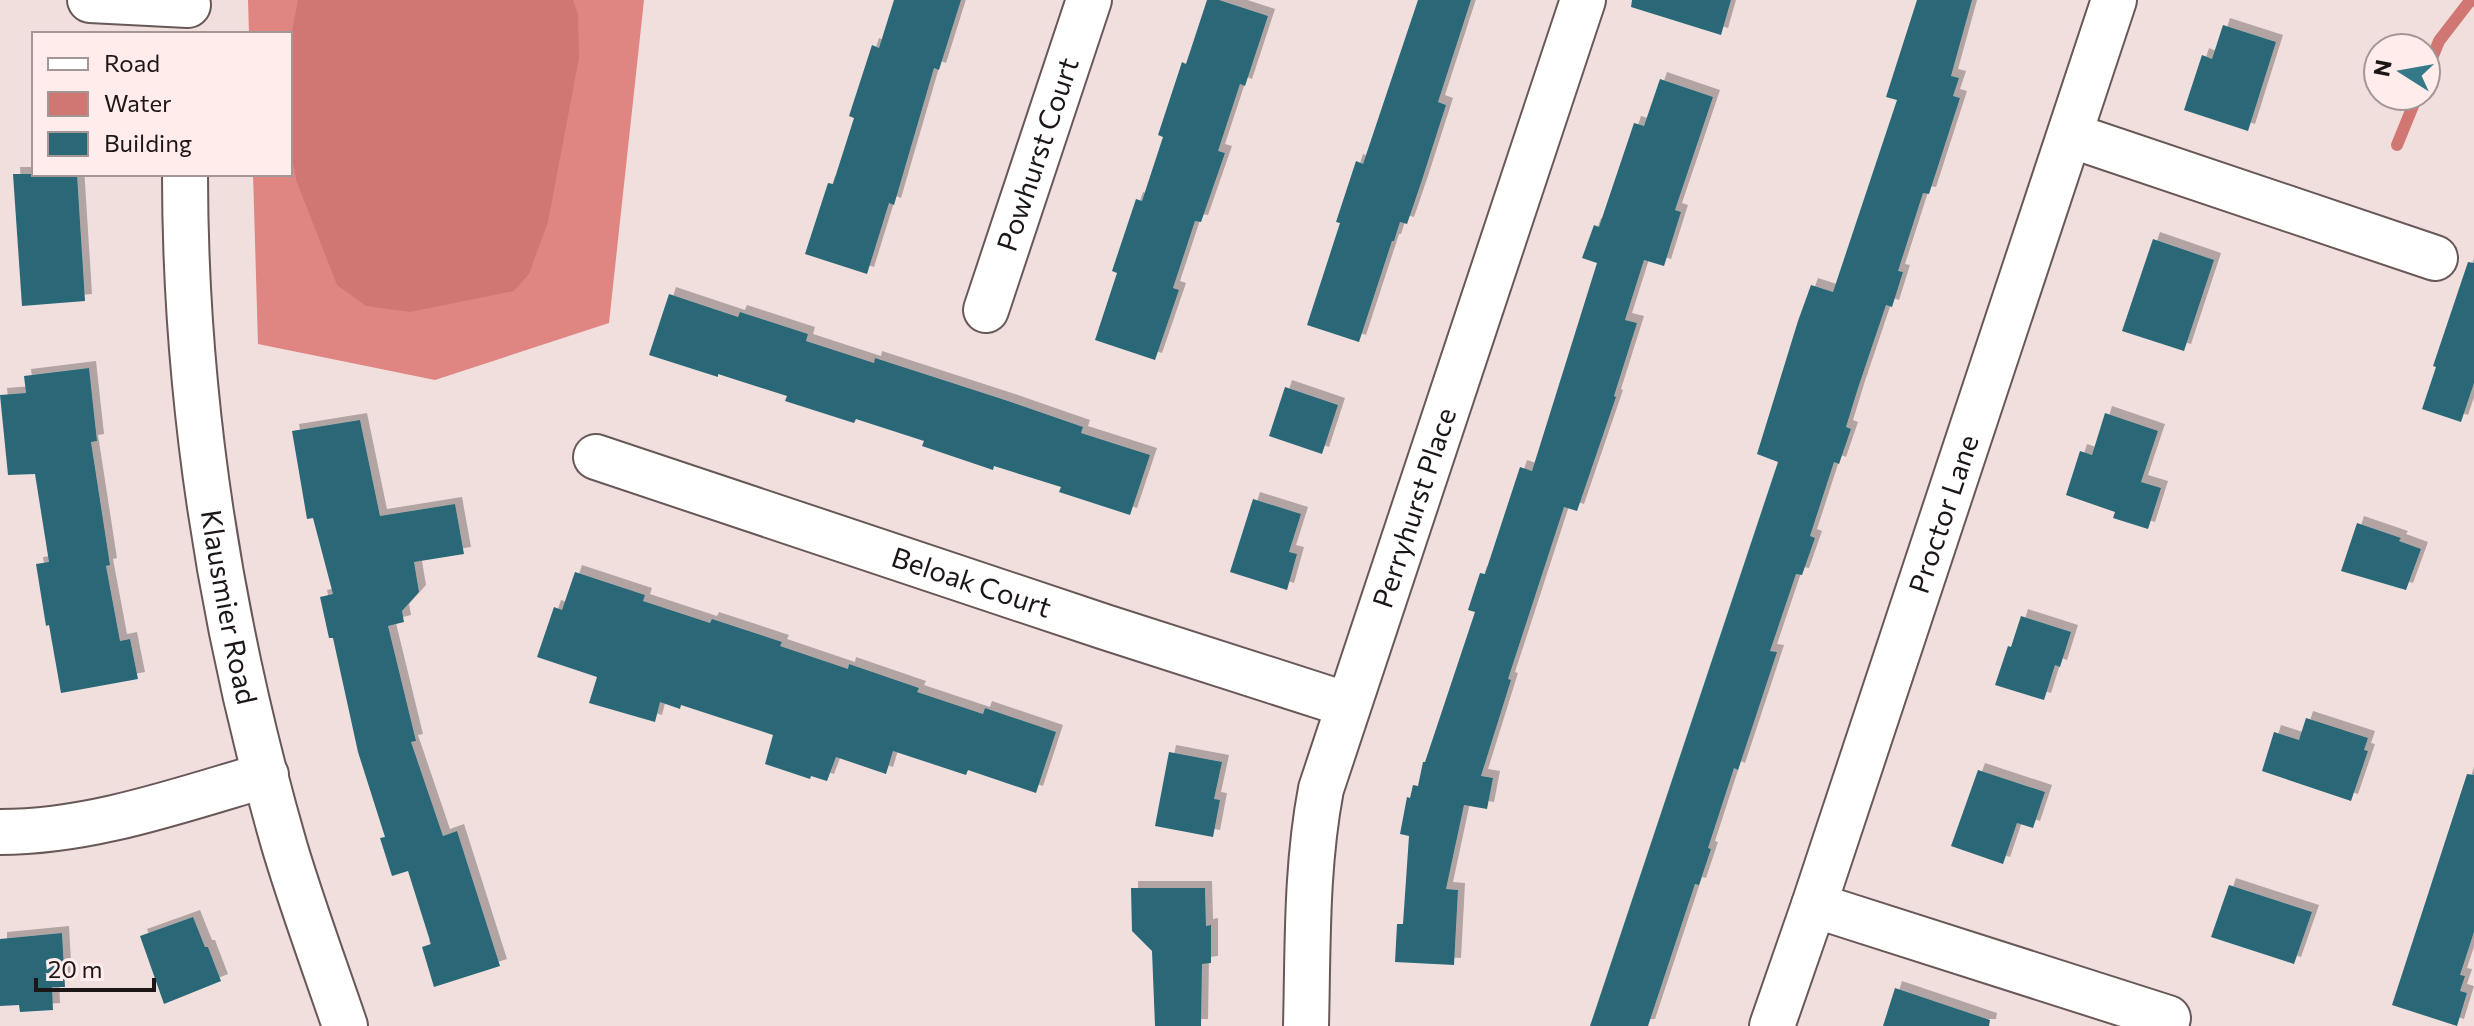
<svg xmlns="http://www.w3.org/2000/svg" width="2474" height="1026" font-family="Commissioner,sans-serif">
	<defs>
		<filter id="shadow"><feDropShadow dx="7" dy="-7" stdDeviation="0" flood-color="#0004"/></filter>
	</defs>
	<rect width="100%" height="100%" fill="#f1dfde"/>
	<polygon fill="#e08682" points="248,0 644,0 609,323 435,380 258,344 253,174 290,174 290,34 249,34"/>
	<polygon fill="#d07774" points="298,0 573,0 578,14 579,58 548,222 529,274 514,291 410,312 366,306 337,285 296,180 290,145 290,56 291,36"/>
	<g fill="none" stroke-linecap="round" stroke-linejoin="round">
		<g stroke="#d07774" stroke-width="12">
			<polyline points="2426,73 2439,41 2469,2 2474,0"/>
			<polyline points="2397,145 2417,96"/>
		</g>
	</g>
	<g fill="#2a6877" filter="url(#shadow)">
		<polygon points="894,0 961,0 939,70 934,68 894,205 889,203 867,274 805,254 828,183 833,184 854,118 849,116 872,45 879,48"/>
		<polygon points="1207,0 1219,0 1268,16 1245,86 1240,84 1218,151 1225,153 1201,222 1195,221 1173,288 1179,290 1155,360 1095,340 1117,273 1112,271 1136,199 1142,201 1163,137 1158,135 1182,62 1186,64"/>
		<polygon points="1418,0 1471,0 1438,102 1446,105 1421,183 1407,224 1400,222 1394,241 1392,241 1359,342 1307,325 1340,223 1336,222 1356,161 1363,164"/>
		<polygon points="1632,0 1731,0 1721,35 1631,7"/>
		<polygon points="1917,0 1972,0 1951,76 1959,78 1953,96 1960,98 1929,194 1923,193 1898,271 1903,272 1892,307 1886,305 1858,388 1846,427 1851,429 1839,464 1834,462 1810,536 1815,538 1802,575 1796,574 1770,651 1777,652 1750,734 1738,770 1734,768 1708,848 1711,849 1699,885 1695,884 1648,1026 1590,1026 1778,462 1757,454 1798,321 1811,285 1833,292 1897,100 1886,97"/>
		<polygon points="2223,25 2276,42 2248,131 2184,110 2202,55 2212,59"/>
		<polygon points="1660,79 1713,97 1675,210 1681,212 1664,266 1644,260 1625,320 1637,323 1614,396 1616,397 1577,511 1564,507 1508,679 1511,680 1481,776 1493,778 1487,809 1464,805 1446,889 1458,890 1454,965 1395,962 1397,924 1403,924 1409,836 1400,834 1407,797 1410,798 1413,785 1418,786 1423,762 1425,762 1475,612 1468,610 1480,573 1485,574 1520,467 1532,471 1597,263 1582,258 1594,225 1599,227 1634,123 1644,126"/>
		<polygon points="13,174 77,174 85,301 22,306"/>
		<polygon points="2153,239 2214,260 2184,351 2122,331"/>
		<polygon points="2468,262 2474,263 2474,383 2461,422 2422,409 2436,367 2433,366"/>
		<polygon points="669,294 738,317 740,312 808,334 806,341 874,363 875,358 1008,401 1083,427 1081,433 1150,455 1130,515 1059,492 1061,487 994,466 993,470 922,446 924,441 856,419 854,423 785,401 787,396 718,374 718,377 649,355"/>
		<polygon points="89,368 97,441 91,442 110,565 106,566 120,641 130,639 138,679 61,693 49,625 46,626 36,564 49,562 35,474 8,475 0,395 26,393 24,376"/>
		<polygon points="1285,387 1338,405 1322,454 1269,436"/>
		<polygon points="2105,413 2158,431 2141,482 2161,488 2148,529 2113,518 2115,512 2066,495 2080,451 2092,455"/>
		<polygon points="360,420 380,516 455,504 464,554 414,562 419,592 402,611 404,622 388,626 416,741 411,742 443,836 457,831 500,966 434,987 422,947 431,944 408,871 392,876 380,838 385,837 358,752 333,638 329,638 320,597 333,594 313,518 307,519 292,431"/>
		<polygon points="1253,499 1301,514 1289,552 1297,554 1287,590 1230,572"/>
		<polygon points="2357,523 2401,538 2399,541 2421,549 2406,590 2341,571"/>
		<polygon points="575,572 645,595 643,601 710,623 712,619 782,642 780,646 848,669 849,664 919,688 917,692 983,714 985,708 1056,732 1036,793 968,770 966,775 893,751 886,774 836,757 827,781 811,776 810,779 765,764 773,735 681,705 680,709 660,702 655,722 589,703 597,677 537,657 554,607 562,610"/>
		<polygon points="2021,616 2071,632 2060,667 2055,665 2044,700 1995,685 2008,646 2011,647"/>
		<polygon points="2306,718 2368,738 2364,750 2368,751 2351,801 2262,771 2274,732 2299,740"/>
		<polygon points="1169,752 1222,762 1214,799 1220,800 1213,837 1155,826"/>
		<polygon points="1978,770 2045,792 2033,828 2017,823 2003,864 1951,846"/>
		<polygon points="2467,774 2474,775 2474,932 2460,975 2465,976 2460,991 2467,993 2457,1026 2392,1005"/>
		<polygon points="2229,885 2312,912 2294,964 2211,937"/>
		<polygon points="1131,888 1205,888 1206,926 1211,925 1211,963 1202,964 1201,1026 1155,1026 1152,951 1132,931"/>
		<polygon points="193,917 205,947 208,947 221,981 164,1004 140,936"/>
		<polygon points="62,933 65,987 52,987 53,1010 20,1012 19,1005 0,1006 0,939"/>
		<polygon points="1895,988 1990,1020 1989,1026 1883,1026"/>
	</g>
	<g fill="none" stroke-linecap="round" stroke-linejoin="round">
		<defs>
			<g id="minor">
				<polyline points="90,0 188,5"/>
				<polyline points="2070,135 2435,258"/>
				<path id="s1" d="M185,174C185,402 222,630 285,848C303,908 325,967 345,1026"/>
				<path id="s2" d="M986,310L1089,0"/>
				<path id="s3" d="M596,457L1105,627L1348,705"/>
				<path d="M0,832C91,832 180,800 266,775"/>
				<polyline points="1814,905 2168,1018"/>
				<path id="s4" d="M1306,1026C1308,946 1306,868 1321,789L1583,0"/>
				<path id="s5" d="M1772,1026L1814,905L2114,0"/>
			</g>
		</defs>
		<use href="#minor" stroke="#685857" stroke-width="48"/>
		<use href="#minor" stroke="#fff" stroke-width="44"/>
	</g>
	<g text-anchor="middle" stroke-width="8" stroke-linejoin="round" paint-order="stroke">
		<g font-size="28" fill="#1d1616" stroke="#ffeceb">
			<text dy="10" stroke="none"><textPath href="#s2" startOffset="164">Powhurst Court</textPath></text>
			<text dy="10" stroke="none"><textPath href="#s4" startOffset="534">Perryhurst Place</textPath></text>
			<text dy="10" stroke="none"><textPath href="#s5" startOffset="540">Proctor Lane</textPath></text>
			<text dy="10" stroke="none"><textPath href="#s3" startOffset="396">Beloak Court</textPath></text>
			<text dy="10" stroke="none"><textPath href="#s1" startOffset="436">Klausmier Road</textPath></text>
		</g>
	</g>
	<rect x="32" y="32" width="260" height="144" fill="#ffeceb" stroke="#a59696" stroke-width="2"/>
	<rect x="48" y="58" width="40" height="12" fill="#ffffff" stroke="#a59696" stroke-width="2"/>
	<text x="104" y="72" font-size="24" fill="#1d1616">Road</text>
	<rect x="48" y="92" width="40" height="24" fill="#d07774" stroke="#a59696" stroke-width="2"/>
	<text x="104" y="112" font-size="24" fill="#1d1616">Water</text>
	<rect x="48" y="132" width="40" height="24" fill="#2a6877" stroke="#a59696" stroke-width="2"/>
	<text x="104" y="152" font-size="24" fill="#1d1616">Building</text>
	<g transform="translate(2402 72) rotate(281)"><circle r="38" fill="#ffeceb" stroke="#a59696" stroke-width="2"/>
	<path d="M0-6L14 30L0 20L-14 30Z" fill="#357989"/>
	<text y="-12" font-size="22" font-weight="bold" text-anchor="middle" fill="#1d1616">N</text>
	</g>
	<path d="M36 978v12h118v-12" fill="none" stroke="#1d1616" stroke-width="4"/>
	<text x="48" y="978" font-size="24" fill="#1d1616" stroke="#ffeceb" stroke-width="6" paint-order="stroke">20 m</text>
</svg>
